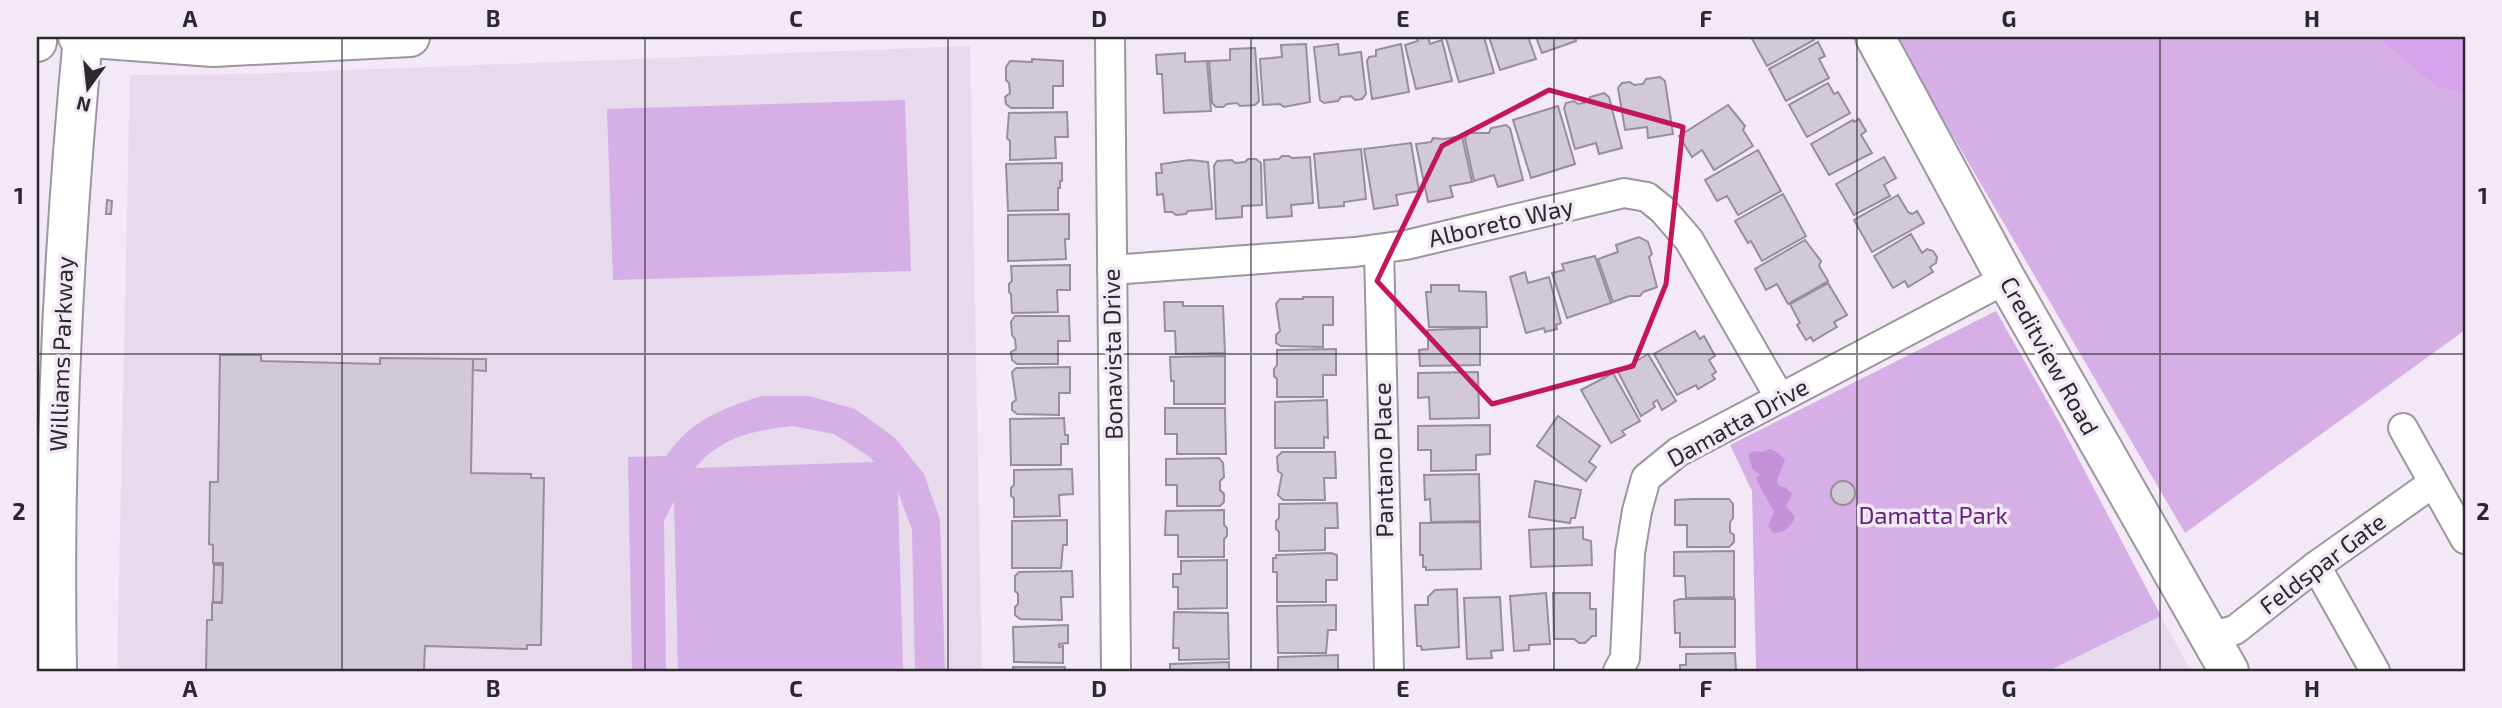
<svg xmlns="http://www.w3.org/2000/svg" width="2502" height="708" font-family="'Exo 2',sans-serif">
	<rect width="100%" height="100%" fill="#f2e8f6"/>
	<g fill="#e8daed">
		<polygon points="970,46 982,671 117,671 130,75 248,74"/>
		<polygon points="2161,616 2191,671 2048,671"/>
	</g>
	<g fill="#d5afe5" fill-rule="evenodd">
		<polygon points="1895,37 2465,37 2465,330 2185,533"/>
		<polygon points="905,100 911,271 613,280 607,109"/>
		<polygon points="1996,311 2058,420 2161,616 2048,671 1756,671 1752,491 1730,445"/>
		<path d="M761,396H809L855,409L894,437L924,474L940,520L945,671H915L912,530L898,492L903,671H678L674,501L664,521L666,671H632L628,457L666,456C692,419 720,410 761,396ZM792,426L834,434L870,457L874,462L695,468C722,436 752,431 792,426Z"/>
	</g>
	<path fill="#c591d9" d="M1770,449L1778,453L1785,460L1777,480L1779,486L1785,487L1792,494L1786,506L1795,517C1791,527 1784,533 1773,533L1768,526L1774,512L1756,479L1760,474L1753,470L1748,455L1753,451L1762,452Z"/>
	<polygon fill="#d7a2ec" points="2378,37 2465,37 2465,92 2437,87"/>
	<g fill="#d2c9d6" stroke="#978e9a" stroke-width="2">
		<polygon points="1416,37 1428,37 1430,44 1442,40 1452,81 1416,89 1405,45 1418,41"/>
		<polygon points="1453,37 1484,37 1494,73 1459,82 1446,38"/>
		<polygon points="1489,37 1528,37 1536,59 1500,70"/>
		<polygon points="1536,37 1575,37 1576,41 1542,53"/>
		<polygon points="1751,37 1813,37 1814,40 1767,66"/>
		<polygon points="1818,42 1825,56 1819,59 1829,78 1786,101 1769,69"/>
		<polygon points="1306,44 1310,102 1284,107 1280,104 1263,105 1260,59 1282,57 1281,45"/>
		<polygon points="1338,44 1339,55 1361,52 1366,94 1362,99 1355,100 1351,96 1341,97 1338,101 1324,103 1320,100 1314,47"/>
		<polygon points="1401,44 1409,92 1372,99 1367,61 1369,57 1376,56 1376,50"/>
		<polygon points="1255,48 1259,101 1255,105 1240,106 1237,103 1227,104 1223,107 1216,107 1212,103 1209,61 1230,60 1230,49"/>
		<polygon points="1185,53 1185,62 1207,61 1211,111 1164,113 1162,74 1157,74 1156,55"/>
		<polygon points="1032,59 1063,61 1063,86 1053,86 1053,108 1011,108 1006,104 1005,97 1010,93 1009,83 1006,80 1006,67 1010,61 1032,62"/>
		<polygon points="1660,77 1665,81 1673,134 1648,138 1647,127 1625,130 1618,88 1622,83 1630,82 1634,85 1643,84 1646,79"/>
		<polygon points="1828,83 1834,94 1838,92 1850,113 1807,137 1789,105"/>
		<polygon points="1604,93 1609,97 1622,148 1599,154 1596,143 1575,149 1564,108 1566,103 1574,101 1578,104 1588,102 1590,97"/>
		<polygon points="1728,105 1745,126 1743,130 1753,146 1714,170 1702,150 1692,157 1679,136"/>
		<polygon points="1558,106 1575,164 1531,178 1513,120"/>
		<polygon points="1067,112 1068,137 1055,137 1056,158 1010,160 1010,141 1007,138 1009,113"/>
		<polygon points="1859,119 1866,131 1861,135 1872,153 1829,175 1811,144 1853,120 1854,122"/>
		<polygon points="1506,125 1510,128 1523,180 1498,187 1494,175 1474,181 1465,139 1468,133 1489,133 1491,128"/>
		<polygon points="1462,136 1472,182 1450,186 1453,197 1428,202 1416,144 1431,142 1433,138 1444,139"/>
		<polygon points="1411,143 1419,191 1396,195 1398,205 1374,209 1364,149"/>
		<polygon points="1361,149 1366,199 1344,202 1344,206 1319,208 1314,154"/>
		<polygon points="1758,150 1781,191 1738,215 1727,196 1717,201 1705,180"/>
		<polygon points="1282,156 1289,156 1292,158 1310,157 1313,203 1291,205 1292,216 1267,218 1264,160 1279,159"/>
		<polygon points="1884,157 1896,178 1884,185 1890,196 1854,215 1836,184"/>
		<polygon points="1248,159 1256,159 1261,163 1262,205 1242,206 1242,217 1216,219 1214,166 1217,161 1232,160 1235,163 1245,162"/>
		<polygon points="1190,160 1208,162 1212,209 1188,211 1186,214 1176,215 1172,212 1165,212 1163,194 1157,195 1156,173 1162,173 1161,164"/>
		<polygon points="1062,163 1062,181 1060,181 1060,188 1058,188 1058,210 1008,211 1006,164"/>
		<polygon points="1783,194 1806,236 1762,261 1751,241 1748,243 1735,221"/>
		<polygon points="1898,195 1908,212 1912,214 1917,211 1924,223 1872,252 1854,220"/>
		<polygon points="107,200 112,201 111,214 106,214"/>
		<polygon points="1069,214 1069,239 1065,239 1066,259 1008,261 1008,215"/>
		<polygon points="1911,234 1922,253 1927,249 1933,251 1937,257 1936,263 1930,267 1933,272 1908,287 1905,281 1893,288 1874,256"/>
		<polygon points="1639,237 1648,242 1652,254 1649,257 1657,287 1643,292 1640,296 1629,296 1613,302 1598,259 1618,252 1616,245"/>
		<polygon points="1805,240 1821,261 1819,266 1828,281 1788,304 1777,284 1766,290 1755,269"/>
		<polygon points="1595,256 1611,303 1567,318 1552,273 1564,270 1562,264"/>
		<polygon points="1070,265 1070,290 1057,290 1058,312 1012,313 1011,294 1009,292 1009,284 1012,281 1011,266"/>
		<polygon points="1525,272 1528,283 1549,277 1561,323 1556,325 1557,329 1545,332 1544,328 1526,333 1510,277"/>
		<polygon points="1828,283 1847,315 1834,322 1837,327 1813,341 1811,337 1806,340 1797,325 1800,323 1790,304"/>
		<polygon points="1431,285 1459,285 1459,291 1486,292 1487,327 1429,327 1426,292 1431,292"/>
		<polygon points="1303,297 1333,297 1333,325 1323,325 1323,347 1281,346 1276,343 1276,335 1280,331 1276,304 1280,299 1303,299"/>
		<polygon points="1164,302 1183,302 1183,306 1223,306 1225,353 1176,354 1175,331 1165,331"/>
		<polygon points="1015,316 1069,316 1070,341 1058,341 1058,364 1017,364 1012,360 1011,352 1016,349 1015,339 1012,335 1011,322"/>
		<polygon points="1480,328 1480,365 1420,366 1419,350 1428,349 1428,330"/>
		<polygon points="1695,331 1700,339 1704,336 1715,356 1709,360 1716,372 1712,375 1715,379 1698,389 1696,385 1677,395 1654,354"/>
		<polygon points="1336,349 1336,375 1323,375 1323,397 1277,397 1277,379 1274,376 1274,369 1277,365 1277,350"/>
		<polygon points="1648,354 1676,401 1662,410 1657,400 1653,403 1655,407 1641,416 1618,372"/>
		<polygon points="220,355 261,355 261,361 380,364 380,358 473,359 471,473 531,474 531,478 544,478 541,645 527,645 527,649 425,646 424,671 206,671 207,620 212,620 212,603 222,603 223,563 213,563 213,545 209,544 210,482 218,482"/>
		<polygon points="1225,356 1225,404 1174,404 1174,381 1171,381 1170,357"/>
		<polygon points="473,359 486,359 486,371 473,370"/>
		<polygon points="1070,367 1070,393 1059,393 1059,415 1017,414 1012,410 1012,403 1016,400 1012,372 1016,368"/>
		<polygon points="1478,372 1479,418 1430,419 1429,397 1418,398 1418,373"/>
		<polygon points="1613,373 1640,421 1622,431 1625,435 1611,443 1581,390"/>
		<polygon points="1327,400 1328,438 1324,437 1324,448 1275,448 1275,402"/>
		<polygon points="1165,408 1225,408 1226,454 1177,454 1177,434 1165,434"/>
		<polygon points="1558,416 1600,446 1589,462 1596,467 1586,481 1537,446"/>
		<polygon points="1064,418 1065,435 1068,435 1068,444 1061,444 1061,465 1011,465 1010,419"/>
		<polygon points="1490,425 1490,454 1476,455 1476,470 1431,471 1431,450 1418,450 1418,426"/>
		<polygon points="1282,452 1335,452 1336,478 1324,478 1325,500 1283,500 1278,495 1282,474 1278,471 1277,457"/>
		<polygon points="1219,458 1223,463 1224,477 1220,481 1220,490 1224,494 1224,502 1220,506 1177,506 1177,485 1166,485 1166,459"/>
		<polygon points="1072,469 1073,494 1059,495 1060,516 1014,517 1014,498 1011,496 1011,488 1014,485 1014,470"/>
		<polygon points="1479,474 1480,521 1431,522 1430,499 1425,500 1424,475"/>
		<polygon points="1535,481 1581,490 1575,518 1571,518 1570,523 1529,517"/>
		<circle cx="1843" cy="493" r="12"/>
		<polygon points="1692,499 1729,499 1733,504 1733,518 1730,522 1730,532 1734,535 1734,542 1729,547 1687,547 1687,525 1675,525 1675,500"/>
		<polygon points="1337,503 1338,528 1325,528 1325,550 1279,551 1279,532 1276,529 1276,521 1279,518 1279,504"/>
		<polygon points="1224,510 1224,525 1227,528 1227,536 1224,539 1224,557 1178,557 1178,535 1165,535 1166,511"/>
		<polygon points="1067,520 1067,545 1063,545 1061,568 1012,568 1012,521"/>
		<polygon points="1480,522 1481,569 1426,570 1426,567 1423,567 1423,555 1420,555 1420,523"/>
		<polygon points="1583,527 1583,539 1591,541 1592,565 1531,567 1529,530"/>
		<polygon points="1734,551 1734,597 1686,598 1685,576 1674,576 1674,552"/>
		<polygon points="1331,553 1337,555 1337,580 1326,580 1326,602 1277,602 1277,572 1273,572 1273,558 1276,558 1276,555"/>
		<polygon points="1227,560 1227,608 1178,609 1178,587 1173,587 1173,574 1181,574 1181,561"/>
		<polygon points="214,565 223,565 222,602 213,602"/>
		<polygon points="1072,571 1073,597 1061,597 1062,620 1020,619 1015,615 1015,607 1018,604 1018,594 1015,591 1015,576 1019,572"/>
		<polygon points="1457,589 1459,647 1422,650 1421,646 1417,646 1415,605 1428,605 1428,597 1435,590"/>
		<polygon points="1546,593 1550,644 1529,645 1529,650 1514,651 1510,596"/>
		<polygon points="1553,593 1590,593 1590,609 1596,609 1596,636 1592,636 1585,643 1579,643 1574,639 1554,639"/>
		<polygon points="1500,597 1503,650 1491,651 1492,658 1467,659 1464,598"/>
		<polygon points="1680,599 1735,599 1735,647 1680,647 1680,633 1675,633 1674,601"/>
		<polygon points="1336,605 1336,630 1328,630 1326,653 1278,653 1277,606"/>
		<polygon points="1174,612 1228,613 1229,659 1179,660 1179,648 1173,648"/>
		<polygon points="1068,625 1068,643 1059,644 1059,647 1063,646 1063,663 1014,662 1013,627"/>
		<polygon points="1735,653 1736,671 1680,671 1680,665 1686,665 1686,654"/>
		<polygon points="1338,655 1338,671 1278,671 1278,657"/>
		<polygon points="1229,662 1229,671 1170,671 1170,664"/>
		<rect x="1013" y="667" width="52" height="4"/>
	</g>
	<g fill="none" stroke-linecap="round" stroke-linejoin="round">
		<defs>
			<g id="street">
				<polyline points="1110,37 1116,671"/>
				<polyline points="1379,249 1389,671"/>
				<polyline points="1112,270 1355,252 1406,245 1624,193 1647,197 1663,210 1689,240 1780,398"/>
				<polyline points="2403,428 2465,539"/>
				<polyline points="2316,566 2375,671"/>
				<polyline points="2209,637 2235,630 2316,566 2433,483"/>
				<polyline points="1618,671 1625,658 1630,553 1637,511 1646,478 1678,452 2006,279"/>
			</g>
			<g id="secondary">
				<polyline points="78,37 213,47 410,37"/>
				<polyline points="1875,37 2006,279 2229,671"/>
				<polyline points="37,42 37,37"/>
				<path d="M57,671C53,460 63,247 83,37"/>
			</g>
		</defs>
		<use href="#street" stroke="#9d95a1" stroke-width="32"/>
		<use href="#secondary" stroke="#9d95a1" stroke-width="42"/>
		<use href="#street" stroke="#fff" stroke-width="28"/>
		<use href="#secondary" stroke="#fff" stroke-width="38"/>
	</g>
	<path fill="none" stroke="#c2185b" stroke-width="5" stroke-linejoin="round" d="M1549,90L1683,127L1666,284L1633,366L1492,404L1377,281L1442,146Z"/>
	<path fill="none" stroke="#2c282d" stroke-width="2" stroke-opacity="0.55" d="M342,37V671M645,37V671M948,37V671M1251,37V671M1554,37V671M1857,37V671M2160,37V671M37,354H2465"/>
	<g text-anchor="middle" stroke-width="7" stroke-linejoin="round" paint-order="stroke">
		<g font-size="24" fill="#2c282d" stroke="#f2e8f6">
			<text transform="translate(1501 223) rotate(-13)" y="8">Alboreto Way</text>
			<text transform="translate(62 354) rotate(-88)" y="8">Williams Parkway</text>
			<text transform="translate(1113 354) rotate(-91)" y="8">Bonavista Drive</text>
			<text transform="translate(2049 356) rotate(61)" y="8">Creditview Road</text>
			<text transform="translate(1738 423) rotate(-29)" y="8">Damatta Drive</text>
			<text transform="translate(1384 460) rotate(-91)" y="8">Pantano Place</text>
			<text transform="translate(2323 564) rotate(-37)" y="8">Feldspar Gate</text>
		</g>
		<g font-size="24" fill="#632379" stroke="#f2e8f6">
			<text x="1933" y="524">Damatta Park</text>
		</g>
	</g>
	<rect width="2502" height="708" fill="none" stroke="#f2e8f6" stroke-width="77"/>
	<g transform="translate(88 88) rotate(195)" stroke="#f2e8f6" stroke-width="5" paint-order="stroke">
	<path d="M0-5L12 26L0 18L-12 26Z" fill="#2c282d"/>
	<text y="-10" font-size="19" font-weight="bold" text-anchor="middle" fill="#2c282d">N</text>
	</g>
	<rect x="38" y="38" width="2426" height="632" fill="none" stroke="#2c282d" stroke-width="2.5"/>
	<g font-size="23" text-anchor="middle" font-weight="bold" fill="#2c282d">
		<text x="190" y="27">A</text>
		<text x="493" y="27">B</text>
		<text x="796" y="27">C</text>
		<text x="1099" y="27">D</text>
		<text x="1403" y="27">E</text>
		<text x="1706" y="27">F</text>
		<text x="2009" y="27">G</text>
		<text x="2312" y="27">H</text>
		<text x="19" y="204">1</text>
		<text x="2483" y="204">1</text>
		<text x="19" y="520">2</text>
		<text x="2483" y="520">2</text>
		<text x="190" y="697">A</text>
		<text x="493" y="697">B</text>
		<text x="796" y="697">C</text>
		<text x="1099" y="697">D</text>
		<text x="1403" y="697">E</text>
		<text x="1706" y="697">F</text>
		<text x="2009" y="697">G</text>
		<text x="2312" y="697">H</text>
	</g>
</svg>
